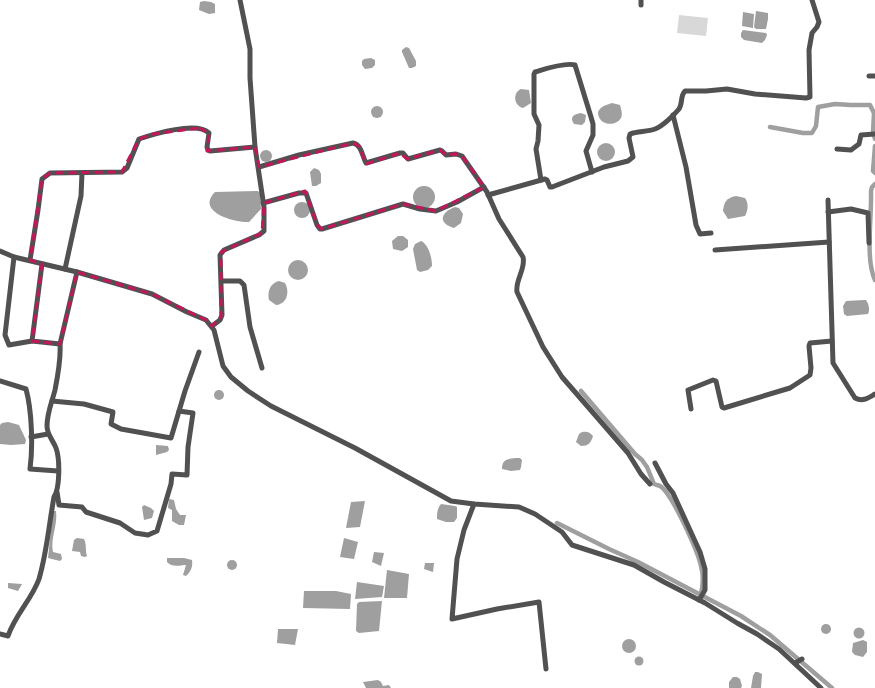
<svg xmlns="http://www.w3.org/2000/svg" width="875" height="688" font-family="'Roboto Condensed',sans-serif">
	<rect width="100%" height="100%" fill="#fff"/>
	<polygon fill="#d8d8d8" points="679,15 708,18 706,36 677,33"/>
	<g fill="#9f9f9f">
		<polygon points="204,1 211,2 215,4 215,13 209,14 199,10 200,2"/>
		<polygon points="756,11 768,13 768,19 766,29 756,29 754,27"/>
		<polygon points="743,12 754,14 753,28 742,26"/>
		<polygon points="743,30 766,33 767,35 765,40 762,43 744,40 741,37 741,33"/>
		<polygon points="406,47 409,48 416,61 416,66 412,68 409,68 402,52 402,50"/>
		<polygon points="371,58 375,60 375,65 372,68 365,69 362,65 362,61 364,59"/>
		<path d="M521,89L529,90L531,103L523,108C514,106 512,93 521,89Z"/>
		<path d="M612,103L620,105C621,109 623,114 621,118C616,127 598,126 598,112C601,106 606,105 612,103Z"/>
		<circle cx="377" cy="112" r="6"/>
		<path d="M581,113L586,115L585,122L582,125L574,124C569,117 574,114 581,113Z"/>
		<circle cx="606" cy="152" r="9"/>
		<circle cx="266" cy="156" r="6"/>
		<polygon points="314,168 319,170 321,174 321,183 316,186 312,186 310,172"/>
		<circle cx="424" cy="197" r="11"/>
		<path d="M258,191L260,193L261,209L249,222C235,223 195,212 215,192Z"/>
		<path d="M736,196L745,198C749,204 748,210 745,216L728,219L723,211C724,202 726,198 736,196Z"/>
		<circle cx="302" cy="210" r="8"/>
		<path d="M455,207L459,208L463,214L461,223L454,228C437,223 441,212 455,207Z"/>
		<polygon points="398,236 403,236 408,240 408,247 402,251 393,249 392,241"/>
		<path d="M421,241C429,245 432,258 432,266L428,270L420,272L417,270L413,249L415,244Z"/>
		<circle cx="298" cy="270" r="10"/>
		<path d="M279,281L285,283C290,292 287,304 276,305L269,300C267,292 270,283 279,281Z"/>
		<path d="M864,300H866C869,305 870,309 868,314L847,316L844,314L843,306L846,301Z"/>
		<circle cx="219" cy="395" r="5"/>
		<polygon points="8,422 19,425 26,440 25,444 11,445 0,444 0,425 2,423"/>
		<path d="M582,432C587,431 590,432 593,436C591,443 588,446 581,446L576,442L579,434Z"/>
		<polygon points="156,445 168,446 169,450 167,452 156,455"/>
		<path d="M516,458H520L522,460L521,467L520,470L511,471L502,469C502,459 508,459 516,458Z"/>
		<polygon points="169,499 174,500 176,509 180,515 186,515 184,525 179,525 172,521 172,510 168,508"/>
		<polygon points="365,501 360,527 346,528 351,502"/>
		<path d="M441,504L455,506L457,507V518L454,522H446L437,519C437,513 437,509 441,504Z"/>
		<polygon points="144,505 151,508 154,511 152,518 144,520 142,507"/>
		<path d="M53,511H56C58,525 50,539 53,552L61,554L62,559L60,561L48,558Z"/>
		<path d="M77,538L84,539C87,545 85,550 87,556L85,557L81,556L80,552L72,551L74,540Z"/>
		<polygon points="344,538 358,542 354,559 340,557"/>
		<polygon points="374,552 384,553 381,566 372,562"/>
		<path d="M167,558H184L192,560C193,567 191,571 186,576L183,575L186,565C180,565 172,568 167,562Z"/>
		<circle cx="232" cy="565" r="5"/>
		<polygon points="425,563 434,563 433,572 424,569"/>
		<polygon points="387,570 409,574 407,598 384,598"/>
		<polygon points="357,582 384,586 382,597 355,599"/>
		<polygon points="8,583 22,584 18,591 8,588"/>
		<polygon points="304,591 336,591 351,594 350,609 303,608"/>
		<polygon points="382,601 379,631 359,633 356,631 357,604 359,602"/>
		<circle cx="826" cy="629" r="5"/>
		<circle cx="859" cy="633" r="5.5"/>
		<polygon points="278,629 298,629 295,645 277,643"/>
		<circle cx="629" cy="646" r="7"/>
		<polygon points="863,640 867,642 867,652 863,657 855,655 852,652 853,643"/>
		<circle cx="639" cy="661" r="4.5"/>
		<polygon points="755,672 758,672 762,674 761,688 751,688 753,676"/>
		<polygon points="733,677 737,677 740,679 742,686 741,688 729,688 729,682"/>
		<polygon points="378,680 381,682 383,686 389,685 391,688 366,688 363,682"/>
	</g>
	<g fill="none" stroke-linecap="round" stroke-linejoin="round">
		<g stroke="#9f9f9f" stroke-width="4.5">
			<polyline points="770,127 803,133 812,133 816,126 818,107 835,104 851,105 870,105 874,113 873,132 875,139"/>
			<polyline points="875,146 873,171 875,173"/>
			<path d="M875,184L872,187L871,191C872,216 865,259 875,280"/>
			<path d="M581,391L635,454L642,460L647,467L654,484C656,485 658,485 660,486C672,493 698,552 701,566C704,576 703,585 701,594"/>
			<polyline points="557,523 609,549 638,562 741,616 770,635 832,688"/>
		</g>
		<g stroke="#515151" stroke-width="5">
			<polyline points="641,0 641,5"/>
			<polyline points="869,76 875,76"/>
			<polyline points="673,115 686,167 696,225 700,234 711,233"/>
			<polyline points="837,149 851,150 859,144 861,135 875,134"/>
			<path d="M259,167L299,155L353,143C362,145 362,156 366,163L400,153H403L408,159L440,150L442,151L446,155L456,154L462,156L487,192L499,219L523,257C526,269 515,280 517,292L543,347L562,377L628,453L641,474L650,484"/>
			<path d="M541,180L536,149L538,141L539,125L534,114V74L535,72C545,69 565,62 575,65L591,117L593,124V135L586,151L592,172"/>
			<path d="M488,195L545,179L547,180L550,187H552L604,167L628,161L633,157L629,138L630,134C638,131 647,132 655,129C663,126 674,115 679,109C683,103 680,96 685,91H706L727,89L755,94L806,98L810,97L809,50L812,33L817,27L819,22L812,0"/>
			<path d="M828,200L833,363L855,398C863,402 868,398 875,394"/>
			<polyline points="263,203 299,193 306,193 317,225 320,229 322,229 403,204 420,209 436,211 457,202 484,187"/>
			<polyline points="828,212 851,209 868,213 869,243"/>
			<polyline points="715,250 829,242"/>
			<polyline points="0,251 14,257 77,272 152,294 187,312 206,320 214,330 223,366 231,377 248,391 271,406 355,448 451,501 474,504 519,507 535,514 562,532 572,545 634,565 664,582 705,603 737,623 757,634 779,649 821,688"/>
			<polyline points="14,257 5,335 9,345 32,341"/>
			<path d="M30,260L38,210L42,179L50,173L122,172L127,168L139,139C154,134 197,121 209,133L207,147L208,150L210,151L255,147"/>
			<polyline points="42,264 32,341 60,344"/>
			<polyline points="65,269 81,196 82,173"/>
			<polyline points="222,281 240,281 244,285 250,327 262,368"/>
			<polyline points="212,326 220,320 222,315 220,255 224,250 259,235 264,231 264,207 255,147 250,78 250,49 240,0"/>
			<path d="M0,381L26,389C32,411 33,447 30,469L58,471"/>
			<polyline points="52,401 84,404 113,412 111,424 121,429 171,438 185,391 199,352"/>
			<polyline points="691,409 688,390 713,380 716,381 722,407 724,408 790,388 810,375 811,368 809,346 810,343 832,341"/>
			<polyline points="31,437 48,434"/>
			<polyline points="655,463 666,484 673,493 700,552 705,569 705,590 699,600"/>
			<polyline points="57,492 59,505 82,507 86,512 120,523 135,533 148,535 157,531 171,484 172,474 187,475 188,447 193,413 179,411"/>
			<polyline points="474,504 464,530 457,559 452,619 497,609 539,602 546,669"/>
			<path d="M0,634L8,636C15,615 32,599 39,579C47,552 49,524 54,497C60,488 60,459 56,448C53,440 47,435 47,426C47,413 52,402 55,390C58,375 61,359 60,344L77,272"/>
			<polyline points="795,663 802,659"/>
		</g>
	</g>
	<path fill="none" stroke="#c2185b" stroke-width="3" stroke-dasharray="8 5" stroke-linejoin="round" d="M199,128L209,133L207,151L255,147L259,167L353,143L359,146L366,164L400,153L407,159L440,150L446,155L456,154L462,156L484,187L436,211L403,204L322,229L317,225L305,191L264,203L262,233L221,252V317L212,326L206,320L152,294L77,272L60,344L32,341L42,264L30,260L42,179L50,173L122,172L139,139L153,134Z"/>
</svg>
